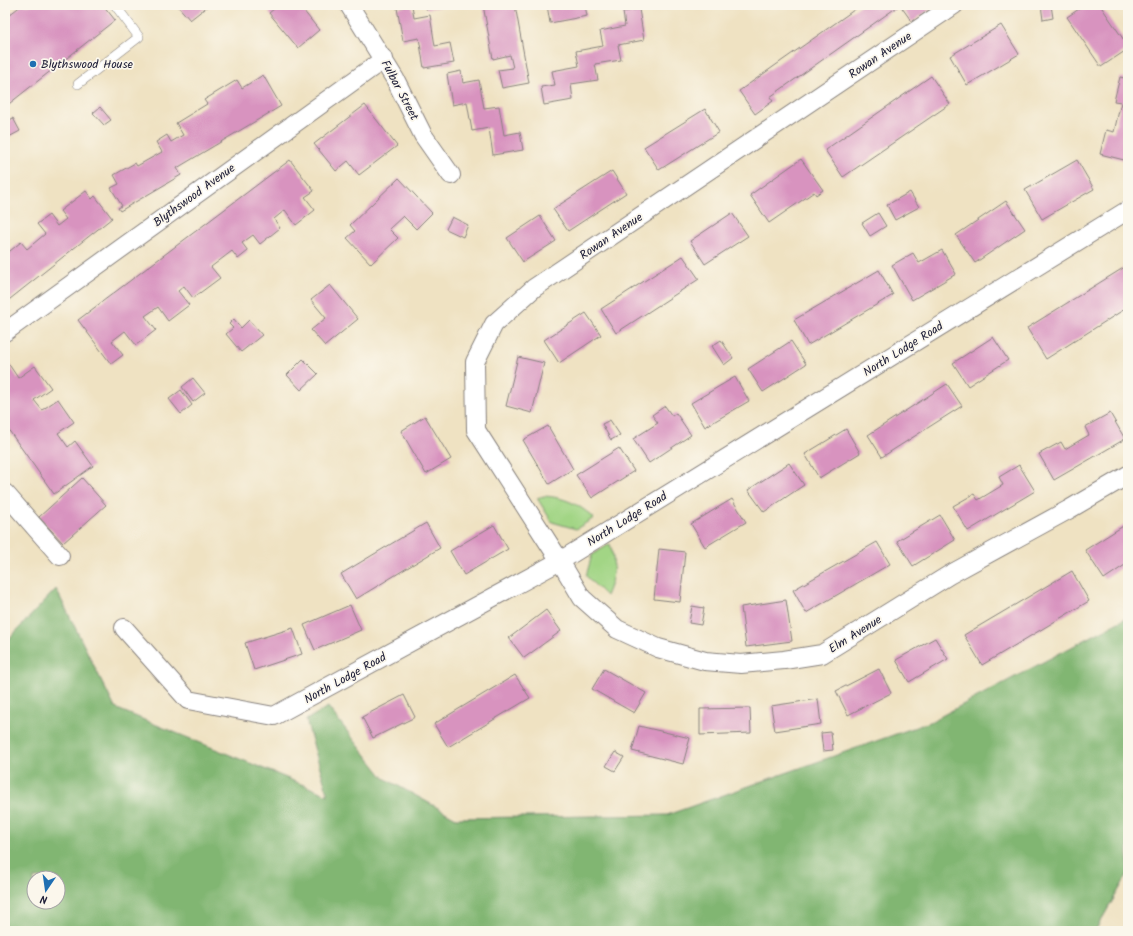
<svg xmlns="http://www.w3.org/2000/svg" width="1133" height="936" font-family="Kalam,sans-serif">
	<rect width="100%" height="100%" fill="#fbf7ec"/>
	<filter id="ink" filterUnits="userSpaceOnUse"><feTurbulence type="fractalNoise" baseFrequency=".025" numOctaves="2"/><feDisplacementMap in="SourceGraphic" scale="8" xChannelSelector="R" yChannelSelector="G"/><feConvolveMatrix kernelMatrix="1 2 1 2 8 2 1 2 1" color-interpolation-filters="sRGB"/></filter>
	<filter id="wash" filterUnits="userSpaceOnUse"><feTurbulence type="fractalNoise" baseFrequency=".012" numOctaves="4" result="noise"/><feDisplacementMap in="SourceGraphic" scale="16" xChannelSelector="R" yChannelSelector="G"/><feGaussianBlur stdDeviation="0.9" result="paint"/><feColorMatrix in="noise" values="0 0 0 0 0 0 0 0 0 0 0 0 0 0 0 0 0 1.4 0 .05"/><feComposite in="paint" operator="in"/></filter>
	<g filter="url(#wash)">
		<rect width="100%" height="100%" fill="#efe2c2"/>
		<g fill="#a2d585" stroke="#627c60">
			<path d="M544,496C564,497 579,504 594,518L576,529L552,522L537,498Z"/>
			<path d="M610,544C616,564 614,578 606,596L586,576L592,555Z"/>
		</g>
		<path fill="#81b672" stroke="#526c56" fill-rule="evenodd" d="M56,589L115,708L328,795L306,720L328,707L384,778L456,818L667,815L930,722L1128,617V874L1095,931H5V643ZM34,878H58V902H34Z"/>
		<g id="blocks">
			<g fill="#d893bf">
				<polygon points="22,5 103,5 115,20 5,107 5,11 9,15"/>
				<polygon points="177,5 209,5 190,20"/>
				<polygon points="272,5 309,5 303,10 319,30 298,48 269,13 275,8"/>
				<polygon points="412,5 414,18 430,15 435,46 450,43 454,63 424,68 419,38 403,41 397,8"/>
				<polygon points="426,5 446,5 446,6 426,9"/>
				<polygon points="483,5 515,5 529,83 502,88 498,70 513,68 510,55 493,59"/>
				<polygon points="547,5 585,5 587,16 550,23"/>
				<polygon points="861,5 900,5 770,97 773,101 755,114 739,91"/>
				<polygon points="900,5 929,5 932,8 912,22"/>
				<polygon points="1041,5 1051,5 1053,18 1043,20"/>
				<polygon points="1085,5 1100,5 1128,46 1128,49 1101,67 1067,17"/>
				<polygon points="639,9 644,40 618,45 621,60 595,64 598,80 571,84 573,100 544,105 541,87 555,85 552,71 579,66 576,51 603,46 600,31 625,26 623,12"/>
				<polygon points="1001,25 1019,54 967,85 950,56"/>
				<polygon points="461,71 463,83 479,80 484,108 499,106 504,135 520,132 523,150 493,155 489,128 472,131 467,102 452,105 447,74"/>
				<polygon points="263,75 281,106 177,168 181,175 120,211 118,208 122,206 111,188 119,184 114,175 135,163 137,166 162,152 156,142 167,135 171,142 183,135 176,123 207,104 204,100 237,80 242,88"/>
				<polygon points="931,76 950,104 843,177 825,150"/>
				<polygon points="1120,77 1128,79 1128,161 1100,154 1106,130 1114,132 1121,102 1114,101"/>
				<polygon points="365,105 397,146 359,175 348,161 336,171 314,144"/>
				<polygon points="100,107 111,120 104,125 93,113"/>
				<polygon points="705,109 719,132 659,170 644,147"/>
				<polygon points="13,118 20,131 5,139 5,123"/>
				<polygon points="801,159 823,190 816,195 814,192 769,223 750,195"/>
				<polygon points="290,160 314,191 305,197 315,210 296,225 285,210 274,219 280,228 260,244 253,235 242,243 248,251 238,259 232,251 211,267 220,278 193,298 184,286 178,291 189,305 168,321 158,307 145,316 156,330 136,345 125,331 112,341 123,355 111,364 78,320"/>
				<polygon points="1077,160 1094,189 1042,219 1025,190"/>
				<polygon points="612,171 626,193 568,231 553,209"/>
				<polygon points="399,178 432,213 416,229 403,216 389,229 398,238 371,264 347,238 355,231 350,225"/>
				<polygon points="86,191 92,199 95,196 112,218 5,303 5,255 21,242 27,249 45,234 37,224 49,215 57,226 66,219 60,211"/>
				<polygon points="910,192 919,207 895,220 887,205"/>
				<polygon points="1006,201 1025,229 975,263 956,235"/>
				<polygon points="732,213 748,236 705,264 690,241"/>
				<polygon points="878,213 886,226 870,236 862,223"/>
				<polygon points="540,216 556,241 523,262 507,238"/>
				<polygon points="452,217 468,225 463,237 446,229"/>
				<polygon points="942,250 956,274 912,300 892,265 913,253 919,263"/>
				<polygon points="683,256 699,279 616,333 601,309"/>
				<polygon points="1128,265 1128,307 1046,359 1027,328"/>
				<polygon points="879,270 893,295 808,345 794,320"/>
				<polygon points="330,285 358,319 325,346 311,330 326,318 311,300"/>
				<polygon points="586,313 601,335 559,363 544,340"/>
				<polygon points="234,319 241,328 249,320 262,335 241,352 226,334 233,328 229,324"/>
				<polygon points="993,337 1008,360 968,386 953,363"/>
				<polygon points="721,340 733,358 724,365 712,346"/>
				<polygon points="791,341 806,364 763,392 748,369"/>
				<polygon points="518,357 544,363 532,413 506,406"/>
				<polygon points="303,359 318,374 301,390 287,375"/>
				<polygon points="8,363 18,378 35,366 51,388 34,400 42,410 58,399 74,422 58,433 68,447 75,441 93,466 54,494 5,425 5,365"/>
				<polygon points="735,377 749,401 705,427 691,403"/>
				<polygon points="193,378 205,393 193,402 182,387"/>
				<polygon points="947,384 962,406 882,457 868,435"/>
				<polygon points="181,390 192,405 181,414 169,399"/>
				<polygon points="665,406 672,416 676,413 691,435 649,463 633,439 658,423 652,415"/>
				<polygon points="1110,413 1125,439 1054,480 1039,454 1061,442 1065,449 1089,435 1085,427"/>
				<polygon points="425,416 451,459 426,474 401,431"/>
				<polygon points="610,420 620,435 611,440 602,424"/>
				<polygon points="548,426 573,469 549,484 523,440"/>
				<polygon points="846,429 860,453 819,478 805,454"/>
				<polygon points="619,448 634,471 592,498 576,475"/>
				<polygon points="789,463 804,485 764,512 748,490"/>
				<polygon points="1019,465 1035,491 968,531 953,506 974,494 978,500 1003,485 999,477"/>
				<polygon points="82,478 106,505 63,543 39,517"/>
				<polygon points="732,499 746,522 705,547 691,524"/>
				<polygon points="940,515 955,540 913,566 897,541"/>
				<polygon points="426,523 440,548 356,599 341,574"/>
				<polygon points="1128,523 1128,563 1104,579 1085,550"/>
				<polygon points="494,525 508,549 464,575 450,551"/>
				<polygon points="877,542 890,564 806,613 793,590"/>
				<polygon points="659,549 685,552 680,602 654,599"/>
				<polygon points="1072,571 1089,601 982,665 964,635"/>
				<polygon points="786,600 792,641 746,647 741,607"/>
				<polygon points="350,605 361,630 315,650 304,625"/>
				<polygon points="692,606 704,608 701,625 689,623"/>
				<polygon points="546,610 561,631 524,658 509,638"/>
				<polygon points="293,628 302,654 254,670 245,643"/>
				<polygon points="935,638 948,659 909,682 896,660"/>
				<polygon points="604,669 646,693 634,713 592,689"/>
				<polygon points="879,669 891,693 848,715 836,691"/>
				<polygon points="515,675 530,698 448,747 434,724"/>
				<polygon points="404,695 415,717 373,738 362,717"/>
				<polygon points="818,699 821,724 775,731 771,706"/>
				<polygon points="750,708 751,733 700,735 700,709"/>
				<polygon points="639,726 690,738 683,764 632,751"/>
				<polygon points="831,732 833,750 823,751 821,733"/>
				<polygon points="615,752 624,757 615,771 606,766"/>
			</g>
		</g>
	</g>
	<g filter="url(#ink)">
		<use href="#blocks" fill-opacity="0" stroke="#88827e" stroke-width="1"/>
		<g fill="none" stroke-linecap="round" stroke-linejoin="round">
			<defs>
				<polyline id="lane" points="78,84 139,37 115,5"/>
				<g id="street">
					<polyline points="349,5 395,79 423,135 451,175"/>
					<polyline points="954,5 534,288 494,324 475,362 476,430 560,561 582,598 617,629 658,648 705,661 741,664 784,660 822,654 949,575 1068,510 1128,475"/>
					<polyline points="5,332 384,59"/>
					<polyline points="5,493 60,556"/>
					<polyline points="124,628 188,700 274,716 560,561 1128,210"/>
				</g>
			</defs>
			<use href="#lane" stroke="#88827e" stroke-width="10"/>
			<use href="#street" stroke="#88827e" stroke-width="20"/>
			<use href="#lane" stroke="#fff" stroke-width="9"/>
			<use href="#street" stroke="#fff" stroke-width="18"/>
		</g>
	</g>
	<circle fill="#1f6fb2" stroke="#fbf7ec" stroke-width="1.5" cx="33" cy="64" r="4"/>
	<g text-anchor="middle" stroke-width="3.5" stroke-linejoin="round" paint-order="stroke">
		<g font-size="12" fill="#22223b" stroke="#fbf7ec">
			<text transform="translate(880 55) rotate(-34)" y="4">Rowan Avenue</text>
			<text transform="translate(400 90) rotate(62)" y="4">Fulbar Street</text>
			<text transform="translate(194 195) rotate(-36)" y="4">Blythswood Avenue</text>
			<text transform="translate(611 236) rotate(-34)" y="4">Rowan Avenue</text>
			<text transform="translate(903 349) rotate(-32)" y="4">North Lodge Road</text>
			<text transform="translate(627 519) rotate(-32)" y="4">North Lodge Road</text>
			<text transform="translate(855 634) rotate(-32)" y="4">Elm Avenue</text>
			<text transform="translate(345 678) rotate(-29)" y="4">North Lodge Road</text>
		</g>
		<g font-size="12" fill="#22223b" stroke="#fbf7ec" text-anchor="start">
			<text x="41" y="68">Blythswood House</text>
		</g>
	</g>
	<rect width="1133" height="936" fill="none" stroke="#fbf7ec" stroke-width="20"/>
	<g transform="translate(46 890) rotate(193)"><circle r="19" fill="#fbf7ec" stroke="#a4a2a5"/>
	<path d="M0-3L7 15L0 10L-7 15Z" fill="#1f6fb2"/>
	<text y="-6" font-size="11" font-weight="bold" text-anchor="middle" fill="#22223b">N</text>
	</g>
</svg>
